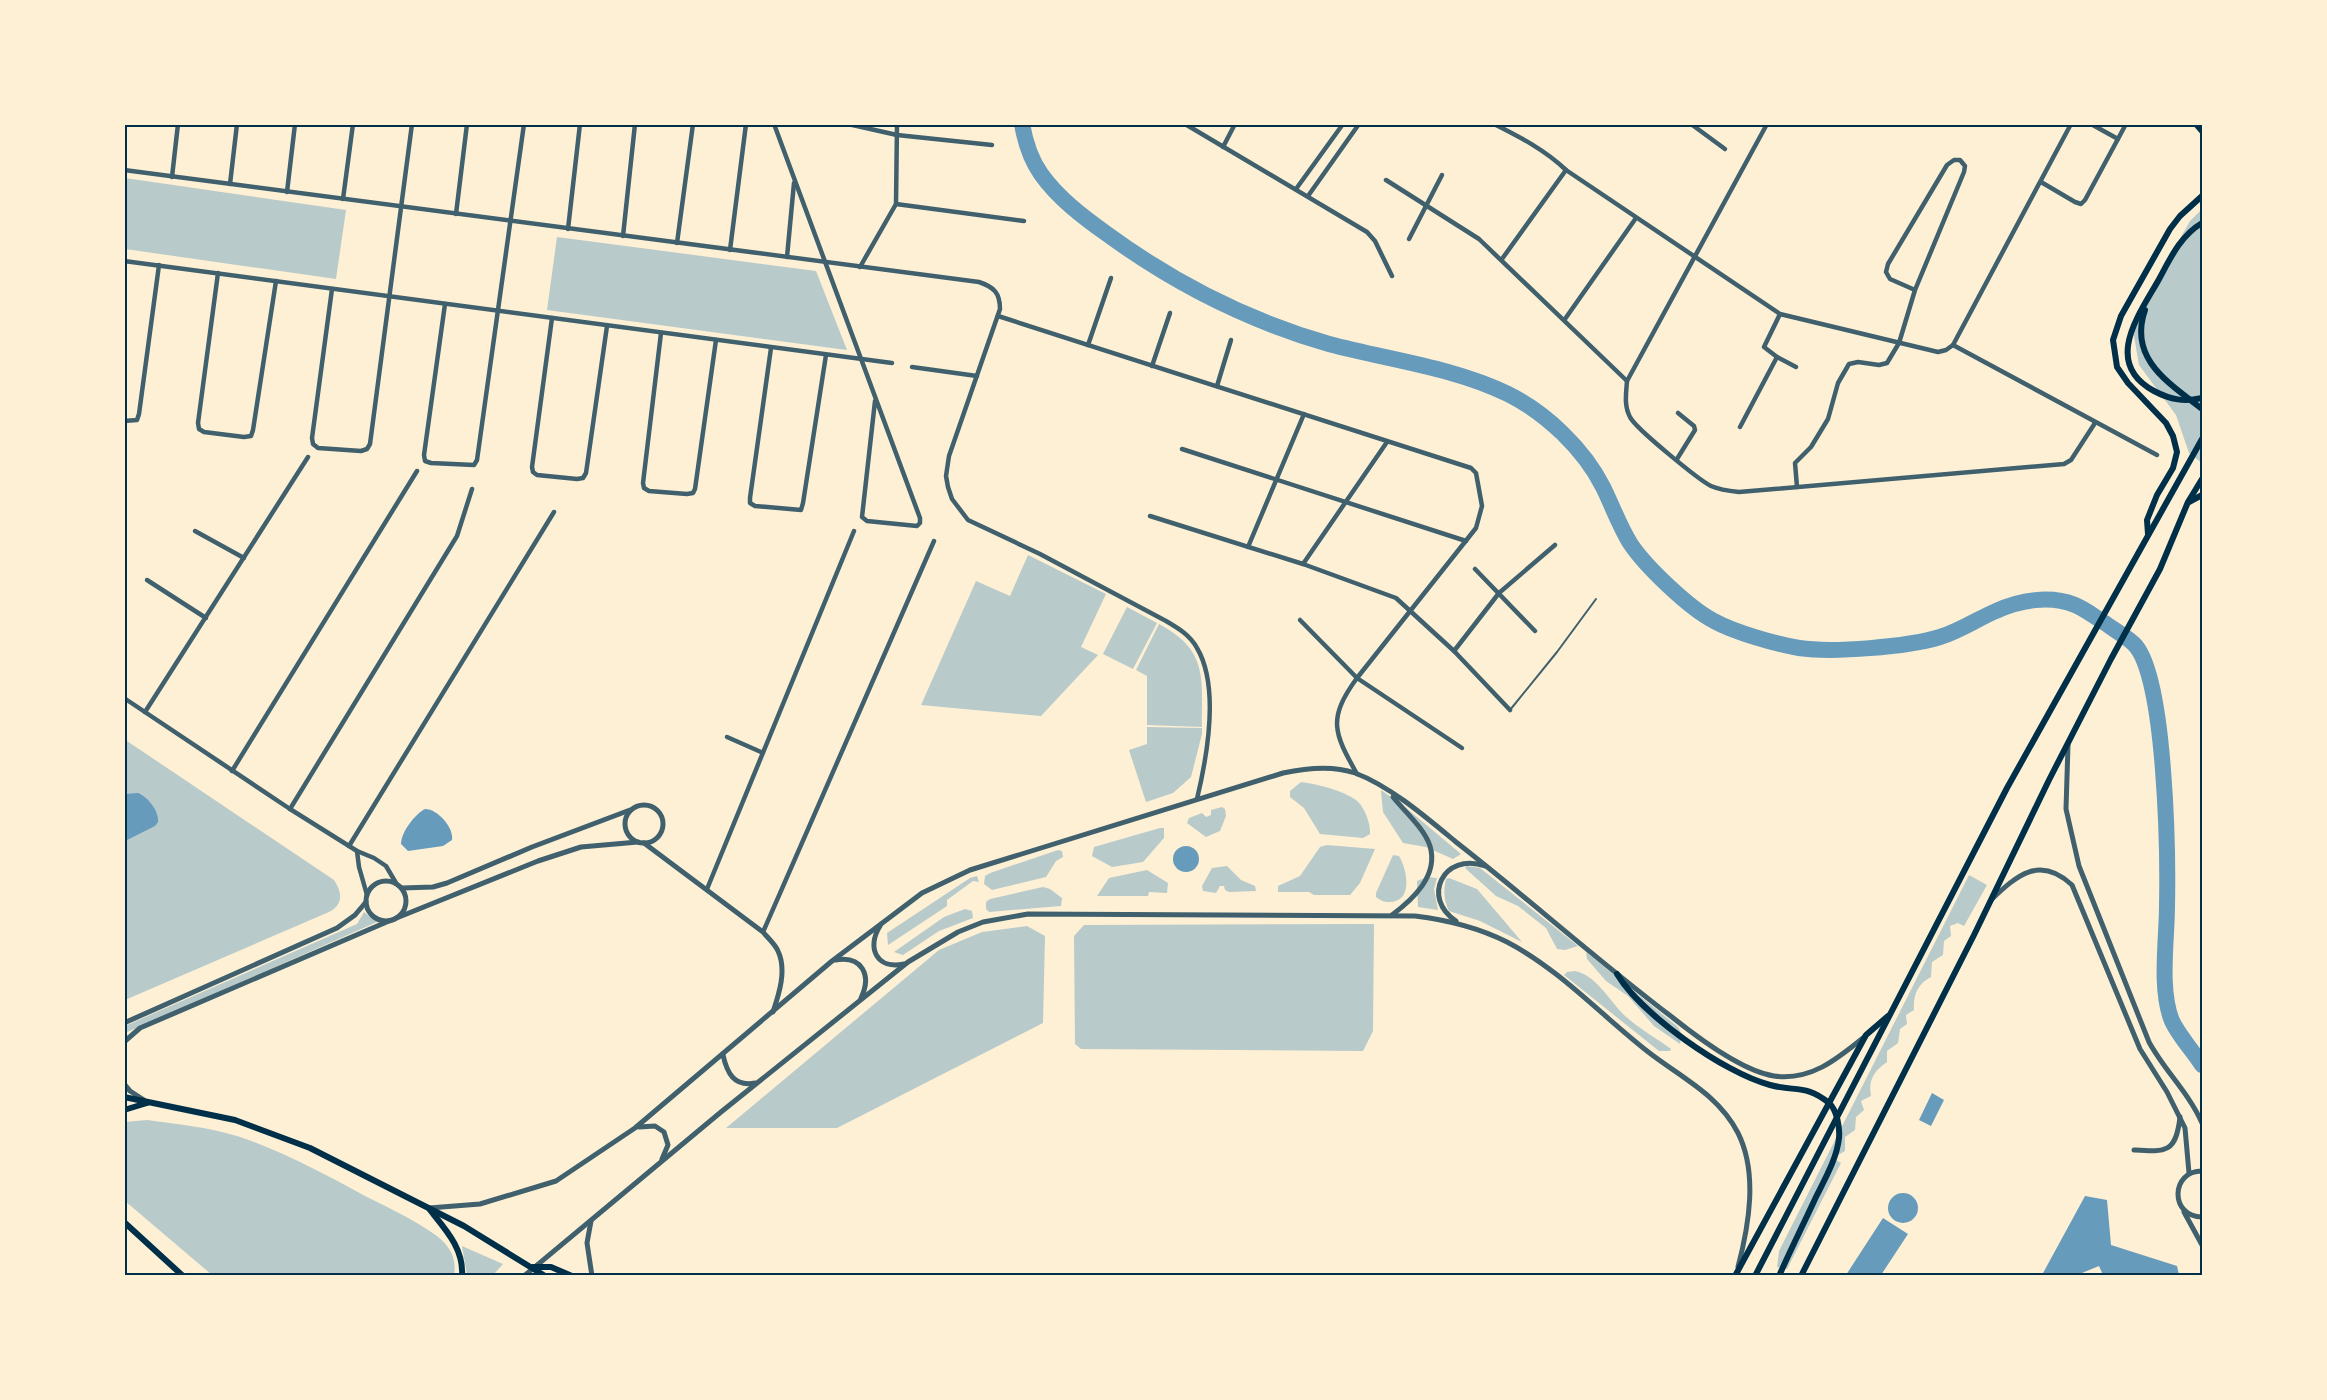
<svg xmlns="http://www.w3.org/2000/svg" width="2327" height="1400" viewBox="0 0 2327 1400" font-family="'Crimson Pro',serif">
<rect width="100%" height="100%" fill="#fdf0d5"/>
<g fill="#b9caca">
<polygon points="125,178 346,210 336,279 125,249"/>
<polygon points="2202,209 2202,463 2189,453 2176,415 2139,365 2132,324 2190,221"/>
<polygon points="557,237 816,271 847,350 547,310"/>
<polygon points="1028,555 1106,594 1081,647 1098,655 1041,716 921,705 976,581 1010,596"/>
<polygon points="1127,607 1157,623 1133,669 1103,654"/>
<path d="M1159,624C1208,650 1202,678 1202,727L1147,725V676L1136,670Z"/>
<polygon points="1147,727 1202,728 1202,734 1191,777 1173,793 1146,802 1129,750 1147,744"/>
<path d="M124,739L334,880C342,892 344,904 329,912L125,1000Z"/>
<path d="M1301,782C1317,784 1342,790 1356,800C1364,806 1371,824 1370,834L1363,838L1320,834L1304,808L1290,797V791Z"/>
<polygon points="1381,790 1405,807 1461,854 1453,859 1426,847 1403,843 1383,812"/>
<polygon points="1222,807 1225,809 1226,816 1220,831 1206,837 1187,823 1189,818 1202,813 1206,817 1211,815 1211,810"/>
<polygon points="1160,828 1164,828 1164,838 1143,862 1112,867 1092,856 1094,847"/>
<polygon points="1327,845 1375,849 1360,883 1350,895 1314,895 1309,892 1278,892 1278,886 1300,876 1320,847"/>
<polygon points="1058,850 1062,851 1063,857 1056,861 1046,877 992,890 984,884 985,876 990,873"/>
<path d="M1393,855L1399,856C1407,869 1414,902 1389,902C1384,902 1381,901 1376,897V893Z"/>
<polygon points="1227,866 1241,880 1255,886 1256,891 1229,892 1225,890 1224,886 1220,886 1216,893 1203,891 1202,886 1212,868"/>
<polygon points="1467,866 1480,868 1578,946 1565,950 1557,949 1546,928 1518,906 1496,896 1465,868"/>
<polygon points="1147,870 1168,883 1167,893 1149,892 1148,896 1097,896 1109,878"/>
<path d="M1969,875L1987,885L1964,926L1958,923L1950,926L1951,936L1944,941L1943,955L1932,962L1931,977C1918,984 1913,994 1914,1010L1906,1015L1907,1024L1900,1029L1898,1043L1887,1051V1062C1874,1071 1868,1080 1871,1096L1861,1101L1864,1110L1856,1117L1855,1130L1845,1137V1151L1833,1158L1841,1163L1787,1269L1777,1267L1779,1251Z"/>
<polygon points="977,876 979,882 973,881 947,900 947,906 888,945 887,933 970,878"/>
<polygon points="1427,877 1437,878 1434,889 1438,910 1418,907 1417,881"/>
<path d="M1449,878L1477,889L1522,942L1480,921L1449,911C1444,900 1443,892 1446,879Z"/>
<polygon points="1043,887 1050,889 1062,898 1061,906 989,912 986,909 986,902 990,899"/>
<polygon points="965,909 972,911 973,918 939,931 903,955 894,952 944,917"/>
<polygon points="364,912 377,922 125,1033 125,1026 357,924"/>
<polygon points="1374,924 1373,1031 1363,1051 1081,1049 1075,1044 1074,936 1084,925"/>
<polygon points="1027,926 1045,936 1043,1023 837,1128 726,1128 939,950 982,932"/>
<polygon points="1586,952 1678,1027 1682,1035 1680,1044 1654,1026 1628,996 1606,981 1587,959"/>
<path d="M1575,971C1596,975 1609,1000 1624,1015C1638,1028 1656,1038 1671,1049L1670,1051H1659L1564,975L1567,972Z"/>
<path d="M147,1120C177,1124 207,1127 237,1136C282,1151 323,1173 365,1196C389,1208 415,1220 437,1236C450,1246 457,1259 454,1275H212L125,1201V1122Z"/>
<polygon points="462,1246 503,1264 493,1275 467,1275"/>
</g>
<g fill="#669bbc">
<path d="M138,793C148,797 159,811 158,822L155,826L125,841V794Z"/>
<path d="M425,809C438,809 454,828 452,840L443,846L408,851L401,844C401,832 415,814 425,809Z"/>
<circle cx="1186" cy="859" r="13"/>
<polygon points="1932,1093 1944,1100 1931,1126 1919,1120"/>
<circle cx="1903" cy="1208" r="15"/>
<polygon points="2085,1196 2107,1200 2111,1245 2177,1266 2179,1275 2103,1275 2099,1266 2077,1275 2042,1275"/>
<polygon points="1883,1218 1908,1234 1881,1275 1846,1275"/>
</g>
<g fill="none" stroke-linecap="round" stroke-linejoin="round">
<path stroke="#669bbc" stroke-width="16" d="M1022,124C1025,141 1031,160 1041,174C1058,198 1083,217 1107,234C1174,283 1249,321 1329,344C1389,360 1452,367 1508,394C1546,413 1584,449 1603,487C1612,505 1619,525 1630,543C1645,566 1689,608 1714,621C1734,632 1775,644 1799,648C1833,653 1907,647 1940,637C1960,631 1977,619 1996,611C2020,600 2050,595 2075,605C2085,609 2095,617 2105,623C2114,630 2126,636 2134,644C2166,675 2168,857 2167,906C2167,939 2159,990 2172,1021C2179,1036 2193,1051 2202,1065"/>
<polyline stroke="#3f606c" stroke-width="2" points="1510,710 1557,652 1596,599"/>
<g stroke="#3f606c" stroke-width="4.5">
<polyline points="774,124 920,518 920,523 917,526 867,521 862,517 875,401"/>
<polyline points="848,124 897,135 992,145"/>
<polyline points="1185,124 1367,232 1375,241 1392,276"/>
<path d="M1494,124C1520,137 1545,150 1566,170L1780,314L1938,352L1946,350L1953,345L2071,124"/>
<polyline points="1691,124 1725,149"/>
<path d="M1767,124L1627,381C1626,394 1624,406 1630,417C1635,428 1699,480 1711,486C1720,490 1729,491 1739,492L2064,464L2071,460L2095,423"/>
<polyline points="2091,124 2118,139"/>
<polyline points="1223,147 1235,124"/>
<path d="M124,170L979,282C994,287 1000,293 1000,309L949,456L946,476L948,487L952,499L968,520L1040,554L1166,621C1178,628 1190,635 1197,648C1220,687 1207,757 1197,799"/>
<polyline points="172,177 178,124"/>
<polyline points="1386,180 1479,239 1627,381"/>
<polyline points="2041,182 2075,202 2081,204 2085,200 2126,124"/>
<polyline points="230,184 237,124"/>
<polyline points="1296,189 1343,124"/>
<polyline points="287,192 295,124"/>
<polyline points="1308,196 1359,124"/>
<polyline points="343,199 353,124"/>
<polyline points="896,204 1024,221"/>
<polyline points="456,214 467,124"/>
<polyline points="568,229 580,124"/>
<polyline points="623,236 635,124"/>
<polyline points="1409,239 1442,175"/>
<polyline points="677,243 693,124"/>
<polyline points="730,250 746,124"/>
<polyline points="787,257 794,183"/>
<polyline points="1502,259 1566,170"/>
<polyline points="124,261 892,363"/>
<polyline points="860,267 896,204 897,124"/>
<polyline points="218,273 198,423 199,429 204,432 244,437 251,436 253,430 276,281"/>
<polyline points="332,289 312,438 313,444 318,448 361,451 367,449 370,444 412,124"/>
<polyline points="445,304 424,455 425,461 431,463 474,465 477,460 524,124"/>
<polyline points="1780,314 1764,347 1777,357 1796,367"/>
<path d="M998,316L1471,468L1476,473L1482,506L1476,528L1357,678C1327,719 1334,733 1357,774"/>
<polyline points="552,318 532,467 533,472 537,475 577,479 583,478 586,473 607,326"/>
<polyline points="1565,319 1636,218"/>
<polyline points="661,333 643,483 644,488 649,491 687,494 693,493 695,489 716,340"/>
<polyline points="1088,345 1111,278"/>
<polyline points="1953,345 2157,455"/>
<polyline points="771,348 750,498 750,503 755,506 801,510 803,503 826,355"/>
<polyline points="1152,366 1170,313"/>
<polyline points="912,367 977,376"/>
<polyline points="1217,386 1231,340"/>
<polyline points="124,421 137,420 139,414 159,265"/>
<polyline points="1740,427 1777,357"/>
<polyline points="1182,449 1466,541"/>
<polyline points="1677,459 1695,430 1694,426 1678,413"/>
<polyline points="1797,487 1795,463 1811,447 1828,419 1838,383 1849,364 1858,362 1879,365 1887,363 1899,343 1915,290 1964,172 1965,166 1960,160 1954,160 1947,165 1888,264 1886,272 1890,279 1915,290"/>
<polyline points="1150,516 1303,564 1396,598 1454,651 1510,710"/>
<polyline points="195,531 244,558"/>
<polyline points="1248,547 1304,414"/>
<polyline points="1303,564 1387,442"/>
<polyline points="1475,569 1535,631"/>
<polyline points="147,580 206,618"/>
<polyline points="1300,620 1357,678 1462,748"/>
<polyline points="1454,651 1499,593 1555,545"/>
<polyline points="124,698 290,809 357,851 374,858 386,866 396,883"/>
<polyline points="145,712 308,457"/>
<polyline points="727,737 761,752"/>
<polyline points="232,771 417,471"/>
<polyline points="290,809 457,536 472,489"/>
<polyline points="349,846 554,512"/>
<polyline points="357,851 359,867 367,895"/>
<polyline points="707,889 854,531"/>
<polyline points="763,932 934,541"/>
</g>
<g stroke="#3f606c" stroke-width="5">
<path d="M2068,745L2066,809L2079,866L2149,1042C2164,1070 2189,1093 2202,1123"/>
<circle cx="644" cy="824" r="19"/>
<path d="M644,843L763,932C768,938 775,944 778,951C787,970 779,994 773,1012"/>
<circle cx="386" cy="901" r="20"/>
<polyline points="402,888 433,887 447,883 532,847 630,810"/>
<path d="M1991,900C2017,875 2040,855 2072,885L2140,1049L2167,1092L2185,1128L2189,1173"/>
<path d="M1392,915C1412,900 1439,876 1430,846C1424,828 1405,812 1393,797"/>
<polyline points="399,917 538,861 581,847 638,842"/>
<path d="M1456,921C1421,898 1443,852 1485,866"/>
<path d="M880,926C866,948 877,970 904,964"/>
<path d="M835,960C862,955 872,975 861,998"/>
<polyline points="124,1023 337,928 355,915 366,902"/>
<polyline points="124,1042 140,1028 389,921"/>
<path d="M723,1055C727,1073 734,1087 755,1083"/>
<polyline points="124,1084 130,1091 144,1100"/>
<polyline points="639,1127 655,1126 664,1132 668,1145 662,1159"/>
<path d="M2134,1150C2166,1152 2176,1153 2180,1117"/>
<path d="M2202,1171C2170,1171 2170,1217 2202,1217"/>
<path d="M429,1208L480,1204L556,1181L635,1128L832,961L922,893L970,870L1283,773C1306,768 1332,765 1355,773C1390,786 1427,818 1456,842C1529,899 1598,961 1672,1017C1697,1037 1742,1071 1774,1076C1810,1081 1836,1060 1863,1038"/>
<polyline points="2184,1212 2202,1245"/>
<polyline points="591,1221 587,1243 592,1276"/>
<path d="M524,1276L721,1112L908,962L958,932L983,922L1028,914L1415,916C1448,920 1477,927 1507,942C1559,969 1601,1015 1647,1051C1680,1077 1718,1094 1738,1133C1758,1173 1749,1225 1738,1267"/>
</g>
<g stroke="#003049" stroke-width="6">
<polyline points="2196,124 2202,131"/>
<path d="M2202,223C2180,236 2170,259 2158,281C2138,316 2103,363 2154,391C2171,400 2184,402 2202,398"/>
<path d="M2145,310C2128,359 2169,383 2202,409"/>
<polyline points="2189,502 2202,495"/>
<polyline points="2148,534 2147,520 2157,495 2173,468 2177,452 2173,436 2166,423 2128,383 2117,367 2113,340 2121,316 2170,229 2180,216 2202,196"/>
<path d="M1617,974C1641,1014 1724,1073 1770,1085C1795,1092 1806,1084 1829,1103C1837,1110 1840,1128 1839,1138C1837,1158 1825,1179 1816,1197C1804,1223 1791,1249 1779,1276"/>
<polyline points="124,1097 235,1120 310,1148 464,1226 545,1276"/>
<polyline points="124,1110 147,1103"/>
<path d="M430,1210C446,1230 464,1249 462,1276"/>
<polyline points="124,1222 183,1276"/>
<polyline points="533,1267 551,1267 572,1276"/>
<polyline points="1735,1276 1866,1035 1888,1016"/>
<polyline points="1755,1276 2007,788 2202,439"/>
<polyline points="1801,1276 1974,935 2049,780 2111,659 2160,569 2188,502 2202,479"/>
</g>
</g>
<rect width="2327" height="1400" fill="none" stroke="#fdf0d5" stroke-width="252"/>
<rect x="126" y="126" width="2075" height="1148" fill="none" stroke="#003049" stroke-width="2"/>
</svg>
